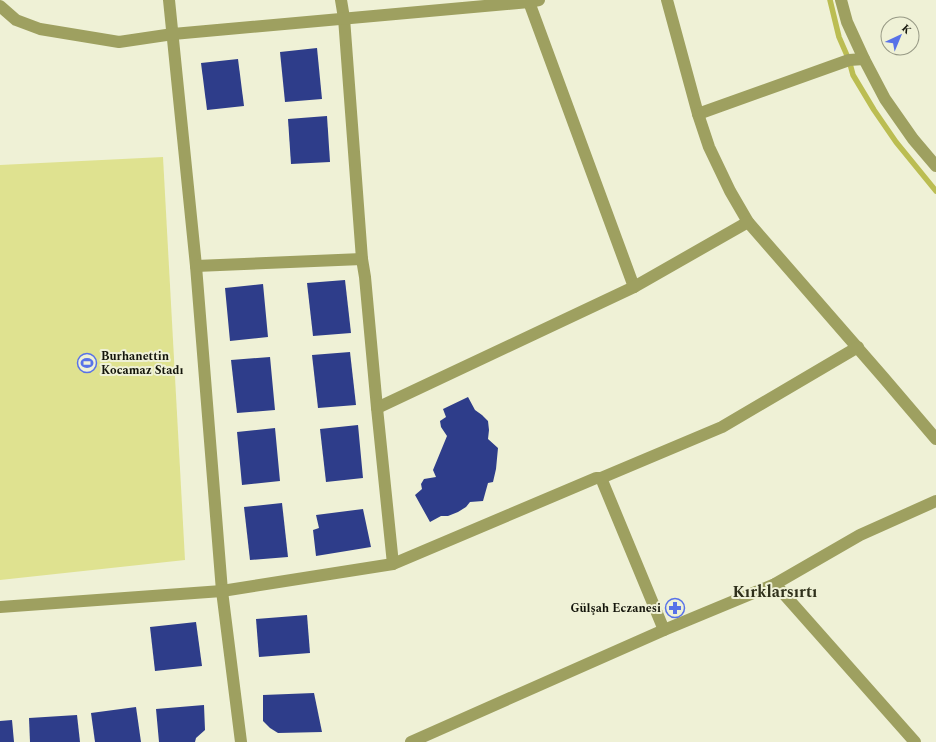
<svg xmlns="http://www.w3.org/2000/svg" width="936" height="742" viewBox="0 0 936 742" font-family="Spectral,serif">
<rect width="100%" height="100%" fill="#eff1d6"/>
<polygon fill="#dfe290" points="163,157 185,560 0,580 0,165"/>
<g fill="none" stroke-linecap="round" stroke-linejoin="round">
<polyline stroke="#bbbd52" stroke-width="5.5" points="830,0 839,37 849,60 853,75 874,110 896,142 936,191"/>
</g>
<g fill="#2e3d8a">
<polygon points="317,48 322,99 285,102 280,52"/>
<polygon points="238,59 244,106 207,110 201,63"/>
<polygon points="327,116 330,162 291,164 288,119"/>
<polygon points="345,280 351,333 313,336 307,283"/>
<polygon points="263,284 268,337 230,341 225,288"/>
<polygon points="350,352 356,405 318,408 312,355"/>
<polygon points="270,357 275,410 237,413 231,360"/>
<polygon points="468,397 475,410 482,415 488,421 489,430 488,439 498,448 496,469 493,482 488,483 483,501 470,502 466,507 458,512 448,516 441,516 430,522 415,495 422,489 421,484 424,479 436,477 433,470 447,436 441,427 440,421 446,417 443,409"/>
<polygon points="358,425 363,478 326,482 320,429"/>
<polygon points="275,428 280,481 242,485 237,432"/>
<polygon points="282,503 288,557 250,560 244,507"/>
<polygon points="363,509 371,547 316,556 313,530 319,528 316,515"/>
<polygon points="307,615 310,653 259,657 256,619"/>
<polygon points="196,622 202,666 155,671 150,627"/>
<polygon points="314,693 322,732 278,733 270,728 263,721 263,695"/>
<polygon points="204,705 205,730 196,738 195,742 159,742 156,709"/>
<polygon points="136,707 141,742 95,742 91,713"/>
<polygon points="77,715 80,742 30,742 29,718"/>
<polygon points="12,720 14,742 0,742 0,721"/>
</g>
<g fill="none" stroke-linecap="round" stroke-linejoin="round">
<g stroke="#9ea060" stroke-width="12">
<polyline points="169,0 196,266 222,591 241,742"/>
<polyline points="341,0 344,18 362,259 365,277 377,408 393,564"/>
<polyline points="667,0 698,114 709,147 730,191 748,222 883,377 936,439"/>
<polyline points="841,0 847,22 864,59 885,99 913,139 936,166"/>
<polyline points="529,2 634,287"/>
<polyline points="0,6 16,20 40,29 119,42 173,34 529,2 539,0"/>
<polyline points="698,114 849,60 864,59"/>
<polyline points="196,266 362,259"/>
<polyline points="377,408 634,287 748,222"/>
<polyline points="601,478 664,630"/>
<polyline points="775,584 915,742"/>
<polyline points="0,607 222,591 393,564 596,478 601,478 722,427 858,347"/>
<polyline points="411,742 664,630 775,584 860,535 936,501"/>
</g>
</g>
<defs>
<symbol id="stadium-ring" viewBox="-11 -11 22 22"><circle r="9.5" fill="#eff1d6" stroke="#5872e8" stroke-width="1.5"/><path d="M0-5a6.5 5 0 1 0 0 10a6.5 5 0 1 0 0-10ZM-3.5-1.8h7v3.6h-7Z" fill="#5872e8"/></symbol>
<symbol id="pharmacy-ring" viewBox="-11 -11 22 22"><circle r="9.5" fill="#eff1d6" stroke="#5872e8" stroke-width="1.5"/><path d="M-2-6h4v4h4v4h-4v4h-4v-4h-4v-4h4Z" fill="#5872e8"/></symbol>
</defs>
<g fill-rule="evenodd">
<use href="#stadium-ring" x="76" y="352" width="22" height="22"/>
<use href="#pharmacy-ring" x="664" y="597" width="22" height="22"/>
</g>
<g text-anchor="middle" stroke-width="4" stroke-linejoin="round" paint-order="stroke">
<g font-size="12" font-weight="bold" fill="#14150b" stroke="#eff1d6" text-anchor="start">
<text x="101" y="360">Burhanettin<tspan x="101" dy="14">Kocamaz Stadı</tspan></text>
<text x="661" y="612" text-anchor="end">Gülşah Eczanesi</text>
</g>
<g font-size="16" font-weight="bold" fill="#2f301b" stroke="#eff1d6">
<text x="775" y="597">Kırklarsırtı</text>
</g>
</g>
<g transform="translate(900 36) rotate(44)"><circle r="19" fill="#eff1d6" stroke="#979985"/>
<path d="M0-3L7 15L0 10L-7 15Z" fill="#5872e8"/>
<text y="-6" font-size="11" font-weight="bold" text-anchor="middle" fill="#14150b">K</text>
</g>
</svg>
